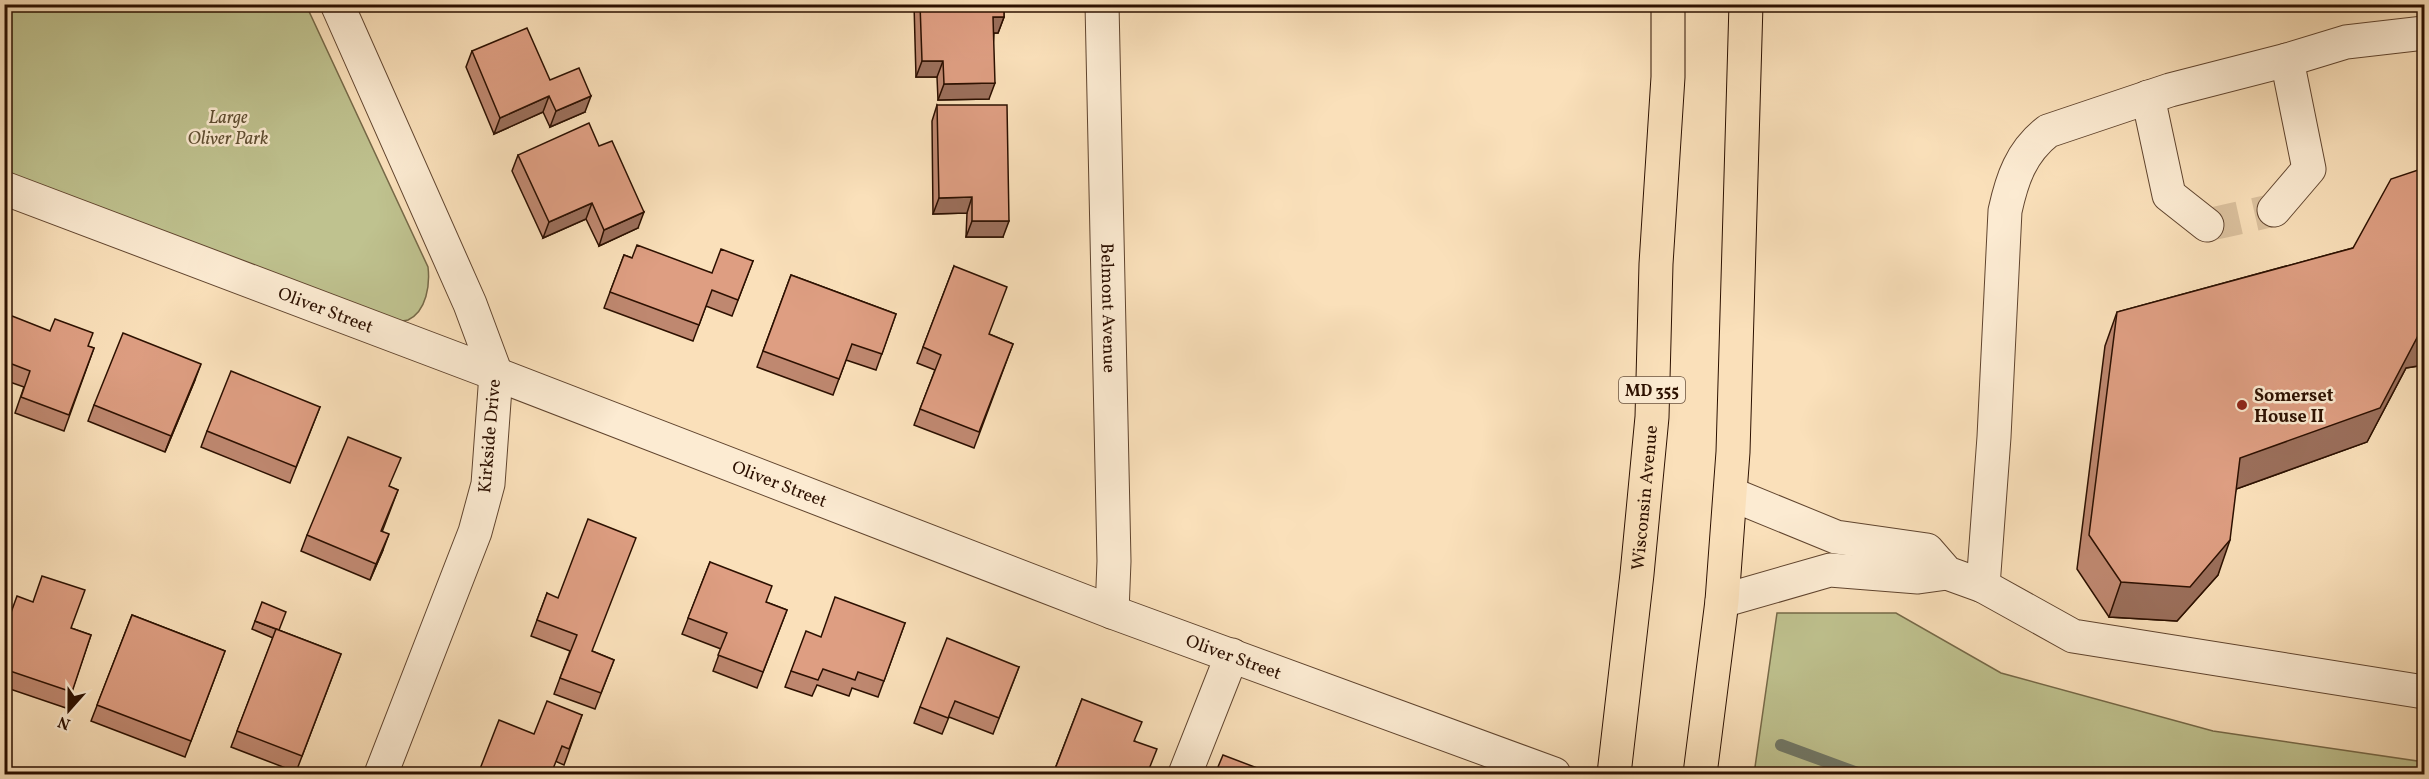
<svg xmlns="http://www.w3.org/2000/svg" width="2429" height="779" viewBox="0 0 2429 779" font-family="Vollkorn,serif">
<rect width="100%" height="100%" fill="#fae0ba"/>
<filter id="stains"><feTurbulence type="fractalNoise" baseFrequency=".00333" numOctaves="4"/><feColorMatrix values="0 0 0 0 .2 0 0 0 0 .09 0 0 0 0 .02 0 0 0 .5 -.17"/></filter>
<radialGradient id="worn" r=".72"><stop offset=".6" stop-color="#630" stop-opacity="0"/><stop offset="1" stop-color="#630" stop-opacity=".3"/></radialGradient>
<g fill="#bfc28f" stroke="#766948" stroke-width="1.5">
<path d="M4,5H306L428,267C430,284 427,311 408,320C405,321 398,321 394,322L5,174Z"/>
<polygon points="1777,613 1896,613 2001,673 2213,731 2424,762 2424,774 1754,774"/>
</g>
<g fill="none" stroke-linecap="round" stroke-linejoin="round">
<polyline stroke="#717867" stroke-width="12" points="1781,745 1860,774"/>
<polyline stroke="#dbc19e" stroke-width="33" stroke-dasharray="33 16" stroke-linecap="butt" points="2207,225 2274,210"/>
<defs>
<g id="minor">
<polyline points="337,4 470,304 496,374 488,484 475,532 381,774"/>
<path id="s1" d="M1102,4L1114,561L1112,612"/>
<polyline points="2148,97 2169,195 2207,225"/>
<path id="s2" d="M4,188L496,374L1112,612L1554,774"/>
<polyline points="2274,210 2309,169 2287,60"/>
<polyline points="1731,494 1836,537 1927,550 1947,573 1983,586 2073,636 2424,692"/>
<path d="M1983,586L1994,437L2005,211C2012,179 2021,152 2048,131L2170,90L2287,60L2346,42L2424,33"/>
<polyline points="1722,601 1830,570 1918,577 1947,573"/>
<polyline points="1185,774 1232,655"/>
</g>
<g id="major">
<path id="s3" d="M1614,774L1637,574L1652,417L1656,264L1668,77V4"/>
<polyline points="1700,774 1722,601 1733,452 1746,4"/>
</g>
</defs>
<use href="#minor" stroke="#60442e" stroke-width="35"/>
<use href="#major" stroke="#2c1000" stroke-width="35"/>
<use href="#minor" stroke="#fcebd2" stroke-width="33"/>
<use href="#major" stroke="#fae0ba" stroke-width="33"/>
</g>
<g fill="#bf8870" stroke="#2c1000" stroke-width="1.5">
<polygon points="914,4 1004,4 1004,17 998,33 994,33 989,99 938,100 937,77 916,77"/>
<polygon points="472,51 550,80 585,112 550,127 543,112 494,134 466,67"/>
<polygon points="937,105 1003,237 966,237 967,213 933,214 932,121"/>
<polygon points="518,155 638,228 599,246 586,219 543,238 512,171"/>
<polygon points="2424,168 2424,365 2406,368 2367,442 2236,489 2218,575 2177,621 2109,617 2077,569 2105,346 2117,312 2353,248"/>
<polygon points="624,255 632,258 712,273 753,261 732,316 706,306 693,341 604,308"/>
<polygon points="954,266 989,334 1013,344 974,448 914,425 935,370 917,363"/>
<polygon points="791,275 896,314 876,370 846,360 833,395 757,367"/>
<polygon points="4,322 94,348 64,431 15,413 24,387 4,380"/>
<polygon points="195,380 165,452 88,421 94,405"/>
<polygon points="320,407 290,483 201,447 207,431"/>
<polygon points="390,487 398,490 382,532 383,550 370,580 301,551 307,535"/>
<polygon points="710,562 766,602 787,610 757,688 713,671 721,649 682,634"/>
<polygon points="547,593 592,651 614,660 595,709 554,694 570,651 531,636"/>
<polygon points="132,615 225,651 185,757 91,721"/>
<polygon points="255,621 341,654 296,772 231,747 273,638 252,629"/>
<polygon points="905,623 878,697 852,688 849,696 817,685 812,696 785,687 791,671"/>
<polygon points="71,628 91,635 66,708 4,687 4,631"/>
<polygon points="1019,667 993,734 949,717 942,734 914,723 920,707"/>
<polygon points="1082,699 1135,741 1148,774 1053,774"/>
<polygon points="582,715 564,765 557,762 534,734"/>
</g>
<g fill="#9b6f5b" stroke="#2c1000" stroke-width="1.5">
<polygon points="993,17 1004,17 998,33 988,33"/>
<polygon points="922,61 943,61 937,77 916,77"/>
<polygon points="995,83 989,99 938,100 944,84"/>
<polygon points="549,96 543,112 494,134 500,118"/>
<polygon points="591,96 585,112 550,127 556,111"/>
<polygon points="972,197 967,213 933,214 939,198"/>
<polygon points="592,203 586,219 543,238 549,222"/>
<polygon points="644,212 638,228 599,246 604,230"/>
<polygon points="972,221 1009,221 1003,237 966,237"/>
<polygon points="2424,333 2424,365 2406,368 2367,442 2228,492 2240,458 2419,334"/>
<polygon points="201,364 195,380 165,452 171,436"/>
<polygon points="389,534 383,550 370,580 376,564"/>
<polygon points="2230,540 2218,575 2177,621 2109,617 2121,582"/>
</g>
<g fill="#de9e82" stroke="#2c1000" stroke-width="1.5">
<polygon points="920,4 1004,4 1004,17 993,17 995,83 944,84 943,61 922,61"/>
<polygon points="527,28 550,80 579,68 591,96 556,111 549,96 500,118 472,51"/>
<polygon points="937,105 1007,105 1009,221 972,221 972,197 939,198"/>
<polygon points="589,123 599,146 612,141 644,212 604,230 592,203 549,222 518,155"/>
<polygon points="2424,168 2424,333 2419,334 2380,408 2240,458 2230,540 2190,587 2121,582 2089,535 2117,312 2353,248 2391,179"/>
<polygon points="637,245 712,273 721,249 753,261 738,300 712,290 699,325 610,292 624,255 632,258"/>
<polygon points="954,266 1007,287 989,334 1013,344 979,432 920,409 941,355 923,347"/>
<polygon points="791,275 896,314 882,354 852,344 839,379 763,351"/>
<polygon points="7,314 50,331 55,319 93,333 88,346 94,348 69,415 21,397 30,371 4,361 4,322"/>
<polygon points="123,333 201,364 171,436 94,405"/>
<polygon points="231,371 320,407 296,467 207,431"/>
<polygon points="348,437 401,458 389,486 398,490 381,531 389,534 376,564 307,535"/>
<polygon points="588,519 636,538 592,651 614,660 601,693 560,678 577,635 537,620 547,593 558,598"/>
<polygon points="710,562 772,586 766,602 787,610 763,672 718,655 727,633 688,618"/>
<polygon points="42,576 85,590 71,628 91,635 72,692 4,669 4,632 17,596 33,602"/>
<polygon points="835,597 905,623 884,681 858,672 855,680 823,669 818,680 791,671 806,631 821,637"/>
<polygon points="262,602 286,612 279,630 255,621"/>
<polygon points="132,615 225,651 191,741 97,705"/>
<polygon points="276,629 341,654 302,756 237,731"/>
<polygon points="947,638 1019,667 999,718 955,701 948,718 920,707"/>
<polygon points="1082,699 1142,722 1134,741 1157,749 1147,774 1070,774 1055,769"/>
<polygon points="547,701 582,715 569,749 562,746 551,774 478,774 499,720 534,734"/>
<polygon points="1223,755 1273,774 1215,774"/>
</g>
<circle fill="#8f2418" stroke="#fcebd2" stroke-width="2" cx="2242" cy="405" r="6"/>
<g text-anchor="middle" stroke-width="5" stroke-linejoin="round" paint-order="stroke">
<rect fill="#fcebd2" stroke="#6a523f" stroke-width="1.5" x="1619" y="377" width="66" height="26" rx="4.5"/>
<g font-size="16" font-weight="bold" fill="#2c1000">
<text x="1652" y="396">MD 355</text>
</g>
<g font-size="18" font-style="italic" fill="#5f4e32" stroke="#fcebd2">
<text x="228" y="123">Large<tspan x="228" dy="21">Oliver Park</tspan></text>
</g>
<g font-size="18" fill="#2c1000" stroke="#fcebd2">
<text dy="6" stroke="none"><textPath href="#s1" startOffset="304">Belmont Avenue</textPath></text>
<text dy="6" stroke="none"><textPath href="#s2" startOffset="344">Oliver Street</textPath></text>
<text transform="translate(489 436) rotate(-85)" y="6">Kirkside Drive</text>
<text dy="6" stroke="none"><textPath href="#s2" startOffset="830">Oliver Street</textPath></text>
<text dy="6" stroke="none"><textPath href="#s3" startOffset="278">Wisconsin Avenue</textPath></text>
<text dy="6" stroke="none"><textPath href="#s2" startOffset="1316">Oliver Street</textPath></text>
</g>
<g font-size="18" font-weight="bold" fill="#2c1000" stroke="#fcebd2" text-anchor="start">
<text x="2254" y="401">Somerset<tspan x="2254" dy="21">House II</tspan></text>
</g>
</g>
<rect width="2429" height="779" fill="none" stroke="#fae0ba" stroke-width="24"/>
<rect x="6" y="6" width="2417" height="767" fill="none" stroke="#2c1000" stroke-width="3"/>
<rect x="12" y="12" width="2405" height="755" fill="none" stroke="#2c1000" stroke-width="1.5"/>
<g transform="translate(69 710) rotate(201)" stroke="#fcebd2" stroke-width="4.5" paint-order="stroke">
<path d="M0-4.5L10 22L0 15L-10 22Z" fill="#2c1000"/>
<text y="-9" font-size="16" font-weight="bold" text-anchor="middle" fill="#2c1000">N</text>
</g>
<rect width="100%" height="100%" filter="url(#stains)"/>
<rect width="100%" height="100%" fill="url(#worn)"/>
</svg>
